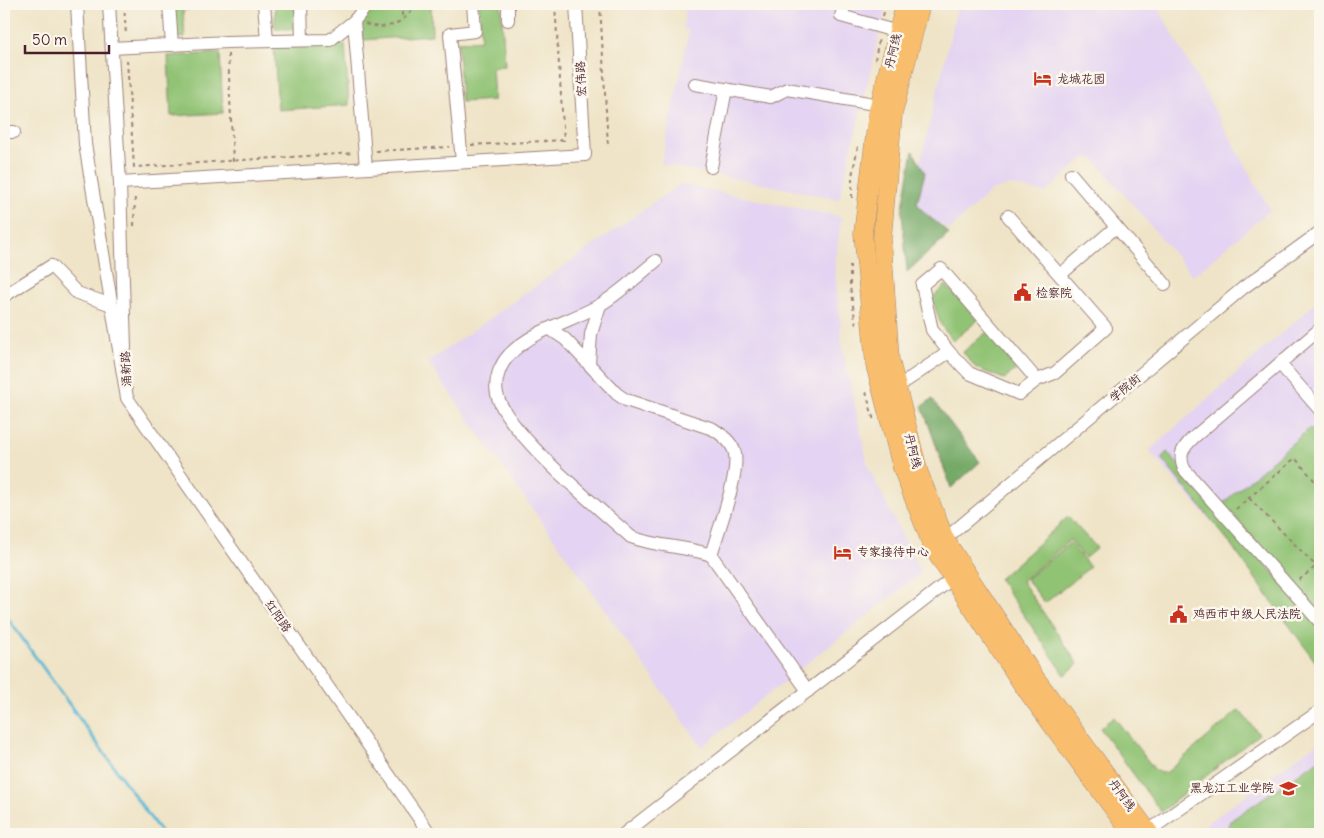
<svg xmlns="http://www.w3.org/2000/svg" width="1324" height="838" viewBox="0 0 1324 838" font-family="Delius,'LXGW WenKai TC',sans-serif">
<rect width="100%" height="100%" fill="#fbf7ec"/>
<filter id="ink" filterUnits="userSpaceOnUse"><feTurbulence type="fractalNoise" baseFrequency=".02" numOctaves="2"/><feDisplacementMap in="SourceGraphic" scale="10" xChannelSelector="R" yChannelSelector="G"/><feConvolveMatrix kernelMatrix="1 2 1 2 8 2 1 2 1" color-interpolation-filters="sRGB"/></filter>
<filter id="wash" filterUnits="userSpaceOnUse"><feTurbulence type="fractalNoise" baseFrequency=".0096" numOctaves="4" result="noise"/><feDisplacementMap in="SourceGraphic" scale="20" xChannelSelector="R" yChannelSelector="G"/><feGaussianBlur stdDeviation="1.12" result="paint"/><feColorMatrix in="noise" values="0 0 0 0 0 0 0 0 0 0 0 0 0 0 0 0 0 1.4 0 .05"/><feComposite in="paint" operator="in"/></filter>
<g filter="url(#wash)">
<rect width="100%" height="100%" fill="#efe4c7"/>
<g fill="#e4d3f2">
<polygon points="686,4 887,4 839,199 661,164 689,31 683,29"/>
<polygon points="958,4 1162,4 1160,11 1270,210 1193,276 1094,159 1085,157 1045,193 1011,185 991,191 949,230 924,214 917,202 925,173 920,164"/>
<polygon points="680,184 841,217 835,269 843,352 869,469 921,573 702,747 428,362"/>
<polygon points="1320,299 1320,668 1226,538 1149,451"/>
<polygon points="1320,741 1320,834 1192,834"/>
</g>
<g fill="#91c374" stroke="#6e7150">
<polygon points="174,4 197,4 197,9 183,10 185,37 177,38"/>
<polygon points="275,4 295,4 296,29 275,29"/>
<polygon points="375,4 431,4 432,35 363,40 361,21"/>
<polygon points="479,4 501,4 505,66 492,67 494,100 461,102 458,42 481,40"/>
<polygon points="345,44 349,105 278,110 274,48"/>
<polygon points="220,53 223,113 171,116 168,56"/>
<polygon points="946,285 978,320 953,341 941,325 932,298"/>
<polygon points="987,332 1018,368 1004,379 976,368 963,352"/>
<polygon points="1310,428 1320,440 1320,618 1223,503"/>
<polygon points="1167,452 1320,626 1320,668 1226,538 1161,458"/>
<polygon points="1068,517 1097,548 1085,558 1070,540 1022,581 1078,664 1065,675 999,579"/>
<polygon points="1070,543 1090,567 1045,603 1026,579"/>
<polygon points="1239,710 1259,734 1161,812 1100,728 1114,717 1155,770 1160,773 1167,772"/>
<polygon points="1320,759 1320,834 1225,834 1230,821"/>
</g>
<g fill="#74a966" stroke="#5f6448">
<path d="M913,151L925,173L917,203C925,217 939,222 949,234L907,272L902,212Z"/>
<polygon points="932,399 980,462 951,488 922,406"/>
</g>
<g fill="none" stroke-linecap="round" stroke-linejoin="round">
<polyline stroke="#56b7d4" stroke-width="3" points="4,613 162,834"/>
</g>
</g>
<g filter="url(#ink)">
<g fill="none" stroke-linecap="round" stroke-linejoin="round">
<defs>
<g id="minor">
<polyline points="77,4 85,144 127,398 430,834"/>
<polyline points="109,4 120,183 125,348"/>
<polyline points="169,4 172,45"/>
<polyline points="264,4 267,40"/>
<polyline points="301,4 302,40"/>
<polyline points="508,4 508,20"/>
<polyline points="845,4 841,16 898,32"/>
<polyline points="354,21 366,168"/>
<polyline points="112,48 227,42 330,40 354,21 368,4"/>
<polyline points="695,84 771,97 787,89 880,105"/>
<polyline points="4,132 14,132"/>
<polyline points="462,162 450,34 475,31 473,4"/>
<polyline points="711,167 726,89"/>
<polyline points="1071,174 1165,284"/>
<polyline points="120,183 585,155 576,4"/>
<polyline points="1008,216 1106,328 1055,373 1037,380"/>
<path d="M656,261C637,276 619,294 598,306C569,322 533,330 509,355C500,365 494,380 497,394C505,432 600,509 631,537C657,547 685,546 711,555L808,691"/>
<polygon points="941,269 1037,380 1019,394 969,373 949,352 932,330 922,285"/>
<polyline points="1060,275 1116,227"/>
<polyline points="4,296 51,266 77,293 112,305"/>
<path d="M550,329L565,339L617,394L626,400L713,429C721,434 733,443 735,454C739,476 718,531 711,555"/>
<path d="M1320,329L1193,438C1183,448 1178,454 1184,469L1320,622"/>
<polyline points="589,364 591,334 600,305"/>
<polyline points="1280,364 1320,410"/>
<polyline points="897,387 949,352"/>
<polyline points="939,544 1243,288 1320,232"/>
<polyline points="624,834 958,574"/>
<polyline points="1144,834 1320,711"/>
</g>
<g id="highway">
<polyline points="905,4 878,110 863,233 875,365 902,468 933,548 1022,684 1132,834"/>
<polyline points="921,4 893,114 882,239 890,360 919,473 945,539 964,569 1034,676 1150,834"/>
</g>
</defs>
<use href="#minor" stroke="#9c8279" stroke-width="14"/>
<use href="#highway" stroke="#9c8279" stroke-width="19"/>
<g stroke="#9c8279" stroke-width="2" stroke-dasharray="4 4" stroke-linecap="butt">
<polyline points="124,4 126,35"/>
<polyline points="402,4 402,20"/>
<polyline points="555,4 564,141"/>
<polyline points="600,4 608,146"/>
<polyline points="883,16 886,4"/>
<path d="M365,24C387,31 405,24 415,4"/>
<polyline points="228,54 233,162"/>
<polyline points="127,60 134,167 354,153"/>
<polyline points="875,60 879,38"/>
<polyline points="471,145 564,140"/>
<polyline points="376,151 449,147"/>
<polyline points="852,198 852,176 858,146"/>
<polyline points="134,226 135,194"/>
<polyline points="850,265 850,287 856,325"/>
<polyline points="866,392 874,421"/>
<polyline points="1249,498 1316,566"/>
<polyline points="1236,509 1295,458 1320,487"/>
<polyline points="1299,580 1320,563"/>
</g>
<use href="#minor" stroke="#fff" stroke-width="12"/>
<use href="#highway" stroke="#f9be6d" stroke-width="18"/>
</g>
</g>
<defs>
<symbol id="hotel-bare" viewBox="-9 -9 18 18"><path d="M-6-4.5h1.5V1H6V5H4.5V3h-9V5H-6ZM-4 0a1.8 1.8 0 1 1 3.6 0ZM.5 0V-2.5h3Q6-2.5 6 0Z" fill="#c8321e" stroke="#fbf7ec" stroke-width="2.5" paint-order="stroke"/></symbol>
<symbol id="civic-bare" viewBox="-9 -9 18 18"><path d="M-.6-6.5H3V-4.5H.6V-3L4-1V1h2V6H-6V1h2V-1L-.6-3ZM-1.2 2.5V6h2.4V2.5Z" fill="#c8321e" stroke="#fbf7ec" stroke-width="2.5" paint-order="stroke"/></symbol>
<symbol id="university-bare" viewBox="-9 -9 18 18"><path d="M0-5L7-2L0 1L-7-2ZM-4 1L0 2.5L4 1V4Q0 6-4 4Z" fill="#c8321e" stroke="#fbf7ec" stroke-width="2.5" paint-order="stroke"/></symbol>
</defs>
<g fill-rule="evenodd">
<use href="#hotel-bare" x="1030" y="66" width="25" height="25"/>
<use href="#civic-bare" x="1010" y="280" width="25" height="25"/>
<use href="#hotel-bare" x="830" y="540" width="25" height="25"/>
<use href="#civic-bare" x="1166" y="602" width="25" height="25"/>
<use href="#university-bare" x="1276" y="776" width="25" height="25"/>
</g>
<g text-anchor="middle" stroke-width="5" stroke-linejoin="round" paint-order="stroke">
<g font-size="12" fill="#4a1f2b" stroke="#fbf7ec">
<text transform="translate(893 51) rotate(-76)" y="4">丹阿线</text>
<text transform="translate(581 79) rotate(-93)" y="4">宏伟路</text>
<text transform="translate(126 369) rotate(-92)" y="4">涌新路</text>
<text transform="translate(1125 388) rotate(-40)" y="4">学院街</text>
<text transform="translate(913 451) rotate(76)" y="4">丹阿线</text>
<text transform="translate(278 616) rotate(55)" y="4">红阳路</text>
<text transform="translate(1122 795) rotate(54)" y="4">丹阿线</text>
</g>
<g font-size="12" fill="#4a1f2b" stroke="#fbf7ec" text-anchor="start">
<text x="1057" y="83">龙城花园</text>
<text x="1036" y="297">检察院</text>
<text x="857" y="556">专家接待中心</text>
<text x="1193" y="618">鸡西市中级人民法院</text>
<text x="1274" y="792" text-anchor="end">黑龙江工业学院</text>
</g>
</g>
<rect width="1324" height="838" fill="none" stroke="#fbf7ec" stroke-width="20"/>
<path d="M25 45v8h84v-8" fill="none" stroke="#4a1f2b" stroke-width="2.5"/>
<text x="32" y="45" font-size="15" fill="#4a1f2b" stroke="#fbf7ec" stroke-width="4" paint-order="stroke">50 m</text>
</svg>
